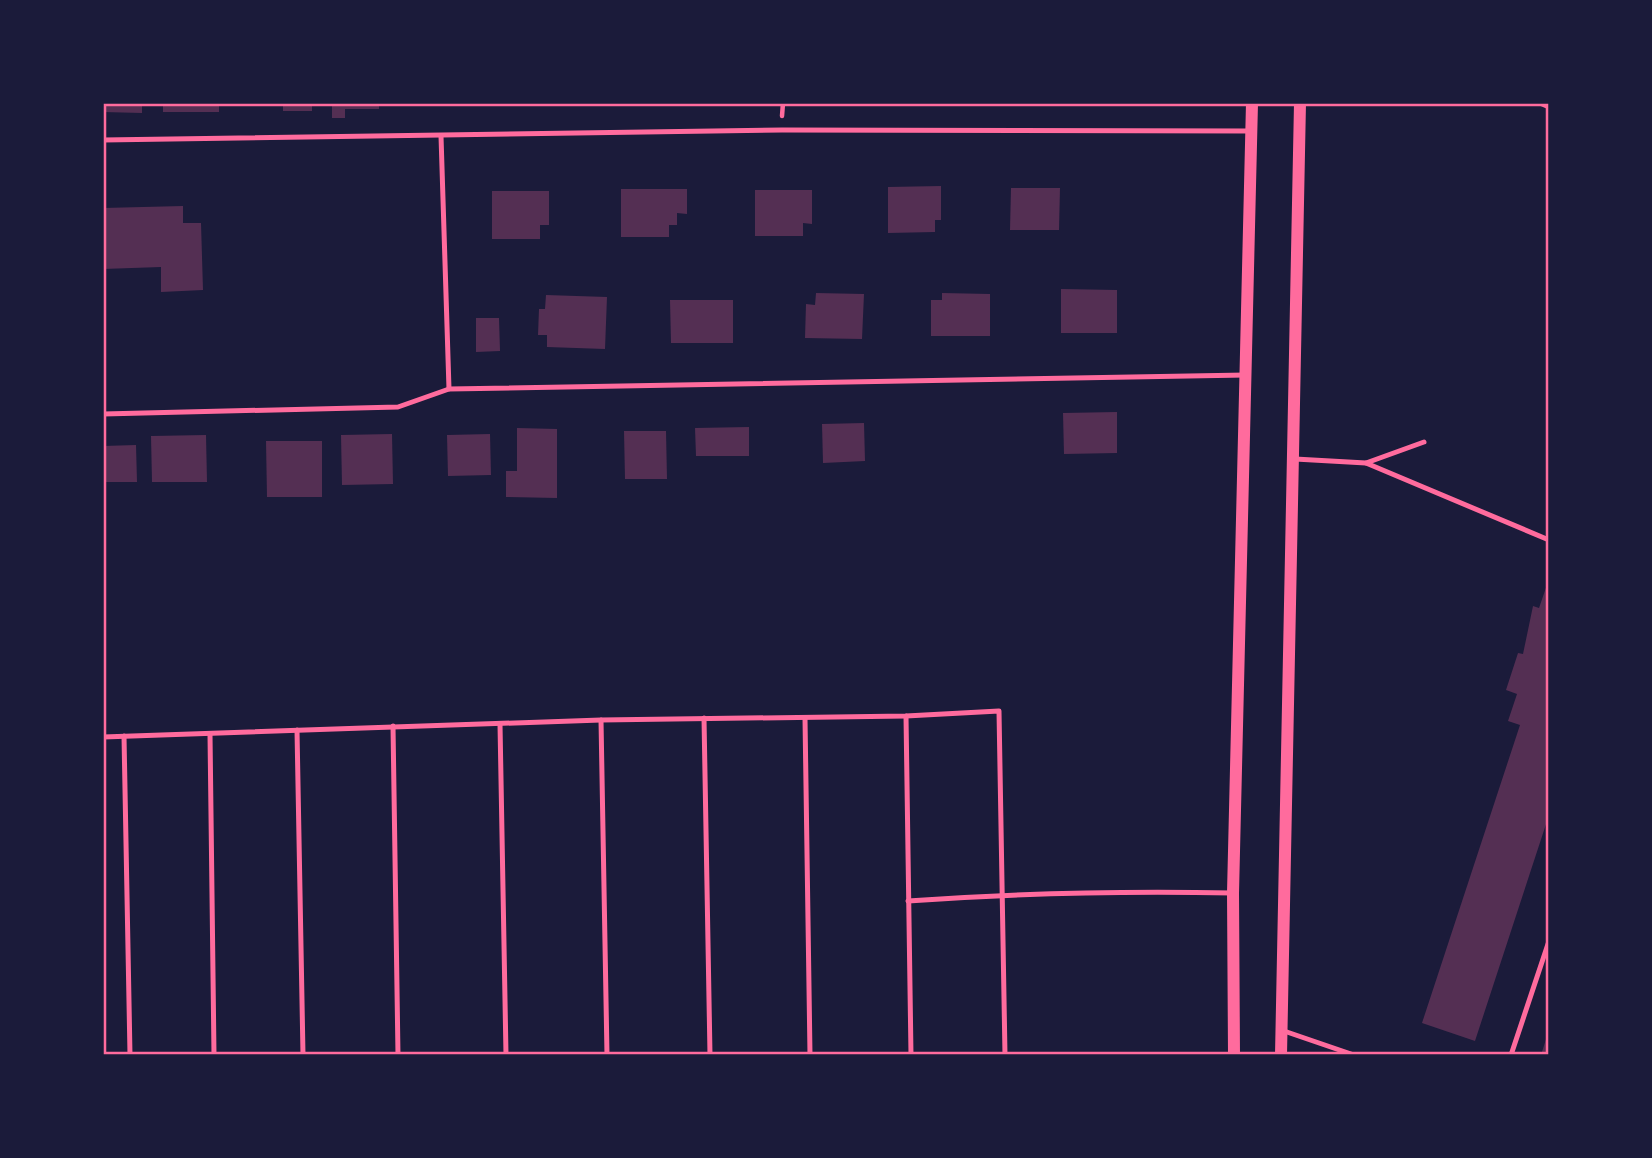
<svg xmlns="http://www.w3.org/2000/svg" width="1652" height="1158" viewBox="0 0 1652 1158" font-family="Mulish,sans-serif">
<rect width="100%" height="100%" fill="#1b1b3a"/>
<g fill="#542f53">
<polygon points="103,103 142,103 142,113 103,112"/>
<rect x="163" y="103" width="56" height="9"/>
<rect x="283" y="103" width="29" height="8"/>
<polygon points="332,103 379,103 379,109 345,109 345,118 332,118"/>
<rect x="433" y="103" width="53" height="3"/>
<polygon points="941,186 941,220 935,220 935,232 888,233 888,187"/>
<polygon points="1011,188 1060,188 1059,230 1010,230"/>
<polygon points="621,189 687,189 687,214 677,213 677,225 669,225 669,237 621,237"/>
<polygon points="755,190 812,190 812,224 803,223 803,236 755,236"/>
<polygon points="492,191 549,191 549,225 540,225 540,239 492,239"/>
<polygon points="183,206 183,223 201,223 203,290 161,292 161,267 103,269 103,208"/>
<polygon points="1061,289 1117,290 1117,333 1061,333"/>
<polygon points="816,293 864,294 862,339 805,338 806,304 815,305"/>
<polygon points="942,293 990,294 990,336 931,336 931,300 942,300"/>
<polygon points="546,295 607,297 605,349 547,347 547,335 538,335 539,309 545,309"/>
<polygon points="670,300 733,300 733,343 671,343"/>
<polygon points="476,318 499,318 500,351 476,352"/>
<polygon points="1117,412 1117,453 1064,454 1063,413"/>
<polygon points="864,423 865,461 823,463 822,424"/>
<polygon points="749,427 749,456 696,456 695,428"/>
<polygon points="517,428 557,429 557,498 506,497 506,471 517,471"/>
<polygon points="624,431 666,431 667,479 625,479"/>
<polygon points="392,434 393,484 342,485 341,435"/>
<polygon points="490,434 491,475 448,476 447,435"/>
<polygon points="206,435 207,482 152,482 151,436"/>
<polygon points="266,441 322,441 322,497 267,497"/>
<polygon points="136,445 137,482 103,482 103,446"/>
<polygon points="1549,579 1549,815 1475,1041 1422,1023 1520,725 1508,721 1517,694 1506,690 1518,653 1523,654 1533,606 1539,608"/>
<polygon points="1548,1033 1549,1055 1541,1055"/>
</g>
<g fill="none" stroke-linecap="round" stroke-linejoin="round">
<polyline stroke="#ff6b9d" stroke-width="4.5" points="782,116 783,103"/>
<g stroke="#ff6b9d" stroke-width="5">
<polyline points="1540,103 1549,107"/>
<polyline points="441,136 449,389"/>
<polyline points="103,140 782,130 1251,131"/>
<polyline points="103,414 398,407 449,389 1246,375"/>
<polyline points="1295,459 1366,463 1549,540"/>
<polyline points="1366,463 1424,442"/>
<polyline points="906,716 911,1055"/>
<polyline points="704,718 710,1055"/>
<polyline points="805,718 810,1055"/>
<polyline points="601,720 607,1055"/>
<polyline points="500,724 506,1055"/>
<polyline points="393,726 398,1055"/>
<polyline points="297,730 303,1055"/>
<polyline points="210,734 214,1055"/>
<polyline points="124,736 130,1055"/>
<polyline points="103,737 601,720 906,716 999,711 1005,1055"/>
<path d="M908,901C1017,893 1124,891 1233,893"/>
<polyline points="1284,1031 1354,1055"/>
<polyline points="1511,1055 1549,941"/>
</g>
<g stroke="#ff6b9d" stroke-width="12">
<polyline points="1234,1055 1233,893 1252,103"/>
<polyline points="1281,1055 1300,103"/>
</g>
</g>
<rect width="1652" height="1158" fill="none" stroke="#1b1b3a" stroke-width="210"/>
<rect x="105" y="105" width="1442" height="948" fill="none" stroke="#ff6b9d" stroke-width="2.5"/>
</svg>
